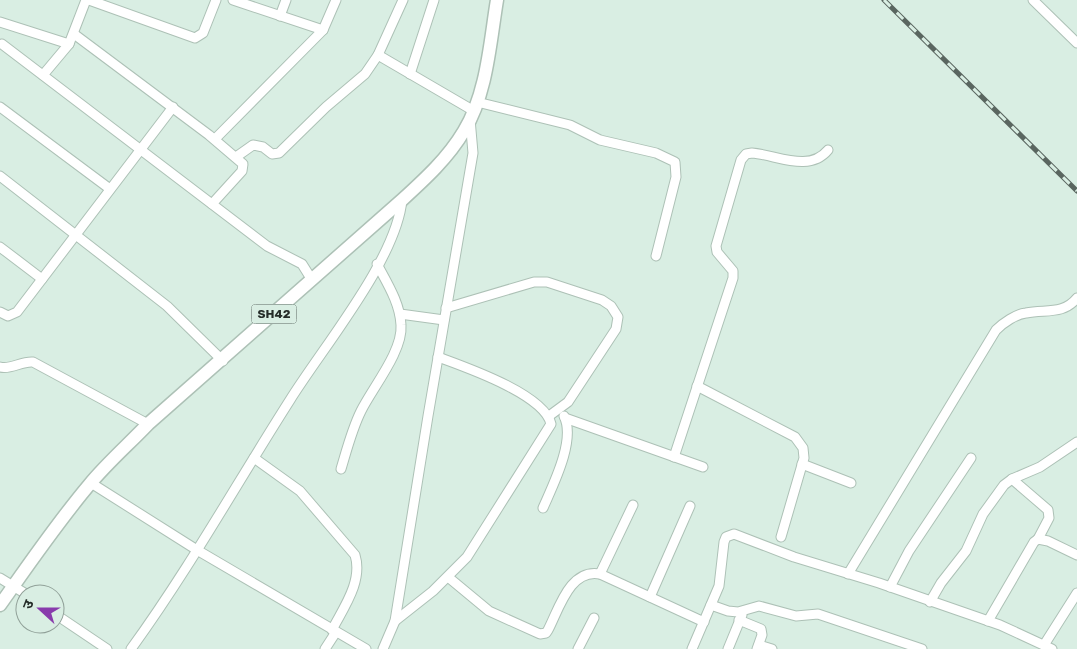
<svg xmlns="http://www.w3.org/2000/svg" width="1077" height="649" viewBox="0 0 1077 649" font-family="Rubik,'Noto Sans Devanagari',sans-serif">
<rect width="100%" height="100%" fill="#d9eee3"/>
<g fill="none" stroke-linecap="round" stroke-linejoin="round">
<defs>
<g id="street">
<polyline points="89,0 195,38 203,33 216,0"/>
<polyline points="233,0 323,30"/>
<polyline points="1033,0 1077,43"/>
<polyline points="280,16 286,0"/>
<polyline points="0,22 69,44"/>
<polyline points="74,34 209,135 243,164 242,171 212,204"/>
<polyline points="2,44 267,246 302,264 312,280"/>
<polyline points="378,55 474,111"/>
<polyline points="410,74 434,0"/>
<polyline points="43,75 69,44 86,0"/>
<polyline points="477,102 570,125 600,140 656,153 675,162 676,177 656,256"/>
<polyline points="0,107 110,189"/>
<polyline points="215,139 323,30 336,0"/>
<polyline points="236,157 253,145 263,147 272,154 279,153 326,107 365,74 378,55 403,0"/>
<polyline points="0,176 167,306 223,361"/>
<polyline points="0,247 42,279"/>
<polyline points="446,308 534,282 547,282 602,300 611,306 618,317 616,329 568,402 549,416"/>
<polyline points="0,312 8,316 17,312 173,107"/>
<polyline points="400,314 444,320"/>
<path d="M0,367C11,370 21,361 33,362L148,424"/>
<polyline points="697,386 795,437 803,448 804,458 781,537"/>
<polyline points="565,418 703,467"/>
<path d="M674,457L733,278V271L717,252L716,246L741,160L746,154L752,153C777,155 809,173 828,150"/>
<path d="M254,458L300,491L355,555C363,581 344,607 332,630"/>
<polyline points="802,464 851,483"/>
<path d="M341,469C347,449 352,429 361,411C373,387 403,351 401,325C400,303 387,283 377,264"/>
<polyline points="1012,479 1048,510 1049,518 1038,539"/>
<polyline points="91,483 197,550 366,649"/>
<path d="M543,508C553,485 576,440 564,416"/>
<polyline points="600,574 633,505"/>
<path d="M848,574L996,330C1003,323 1016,314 1026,313C1046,309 1063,315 1077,298"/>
<path d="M448,577L489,611L540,634L546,633L548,630C559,609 570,568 600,574L704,622"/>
<polyline points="0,578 26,594"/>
<polyline points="890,587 909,551 971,458"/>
<polyline points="650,597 690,506"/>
<polyline points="930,602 941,583 966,551 983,514 1004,485 1012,479 1040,467 1077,442"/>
<polyline points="711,605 728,611 738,612 759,606 796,616 818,614 922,649"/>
<polyline points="55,614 107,649"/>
<polyline points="739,620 761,629 762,635 757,649"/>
<path d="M395,621L433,591L467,557L551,424C544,394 465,367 438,357"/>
<polyline points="988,621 1034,542 1038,539 1048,541 1077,555"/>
<polyline points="759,645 772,649"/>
<polyline points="1044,645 1077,593"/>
<path d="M131,649C189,569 237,483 290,400C323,347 396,260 402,200"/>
<polyline points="325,649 336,632"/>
<polyline points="383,649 395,621 428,416 473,153 470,119"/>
<polyline points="578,649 594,618"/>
<polyline points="692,649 719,586 724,542 726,537 734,534 794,557 879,583 1000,625 1052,649"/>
<polyline points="728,649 742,615"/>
</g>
<path id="primary" d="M0,605C29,564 57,523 89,485C107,463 129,444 148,424L402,200C425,179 448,158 464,131C487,94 490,42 497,0"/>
</defs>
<use href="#street" stroke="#adc1b6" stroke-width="11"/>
<use href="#primary" stroke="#adc1b6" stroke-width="15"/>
<use href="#street" stroke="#fff" stroke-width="9"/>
<use href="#primary" stroke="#fff" stroke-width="12"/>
<defs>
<polyline id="rail" points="884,0 1077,191"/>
</defs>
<use href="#rail" stroke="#5a6660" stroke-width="5"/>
<use href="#rail" stroke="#d9eee3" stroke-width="3" stroke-dasharray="9" stroke-linecap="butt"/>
</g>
<g text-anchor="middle" stroke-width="5" stroke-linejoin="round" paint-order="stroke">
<rect fill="#d9eee3" stroke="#5b6761" stroke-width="1" x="251.5" y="304.5" width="45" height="19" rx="4"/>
<g font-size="12" font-weight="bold" fill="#252d29">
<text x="274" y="318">SH42</text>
</g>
</g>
<g transform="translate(40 609) rotate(291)"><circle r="24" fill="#d9eee3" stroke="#91a199"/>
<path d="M0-4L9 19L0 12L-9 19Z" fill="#883bac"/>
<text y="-8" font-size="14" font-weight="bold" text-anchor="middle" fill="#252d29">उ</text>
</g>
</svg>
